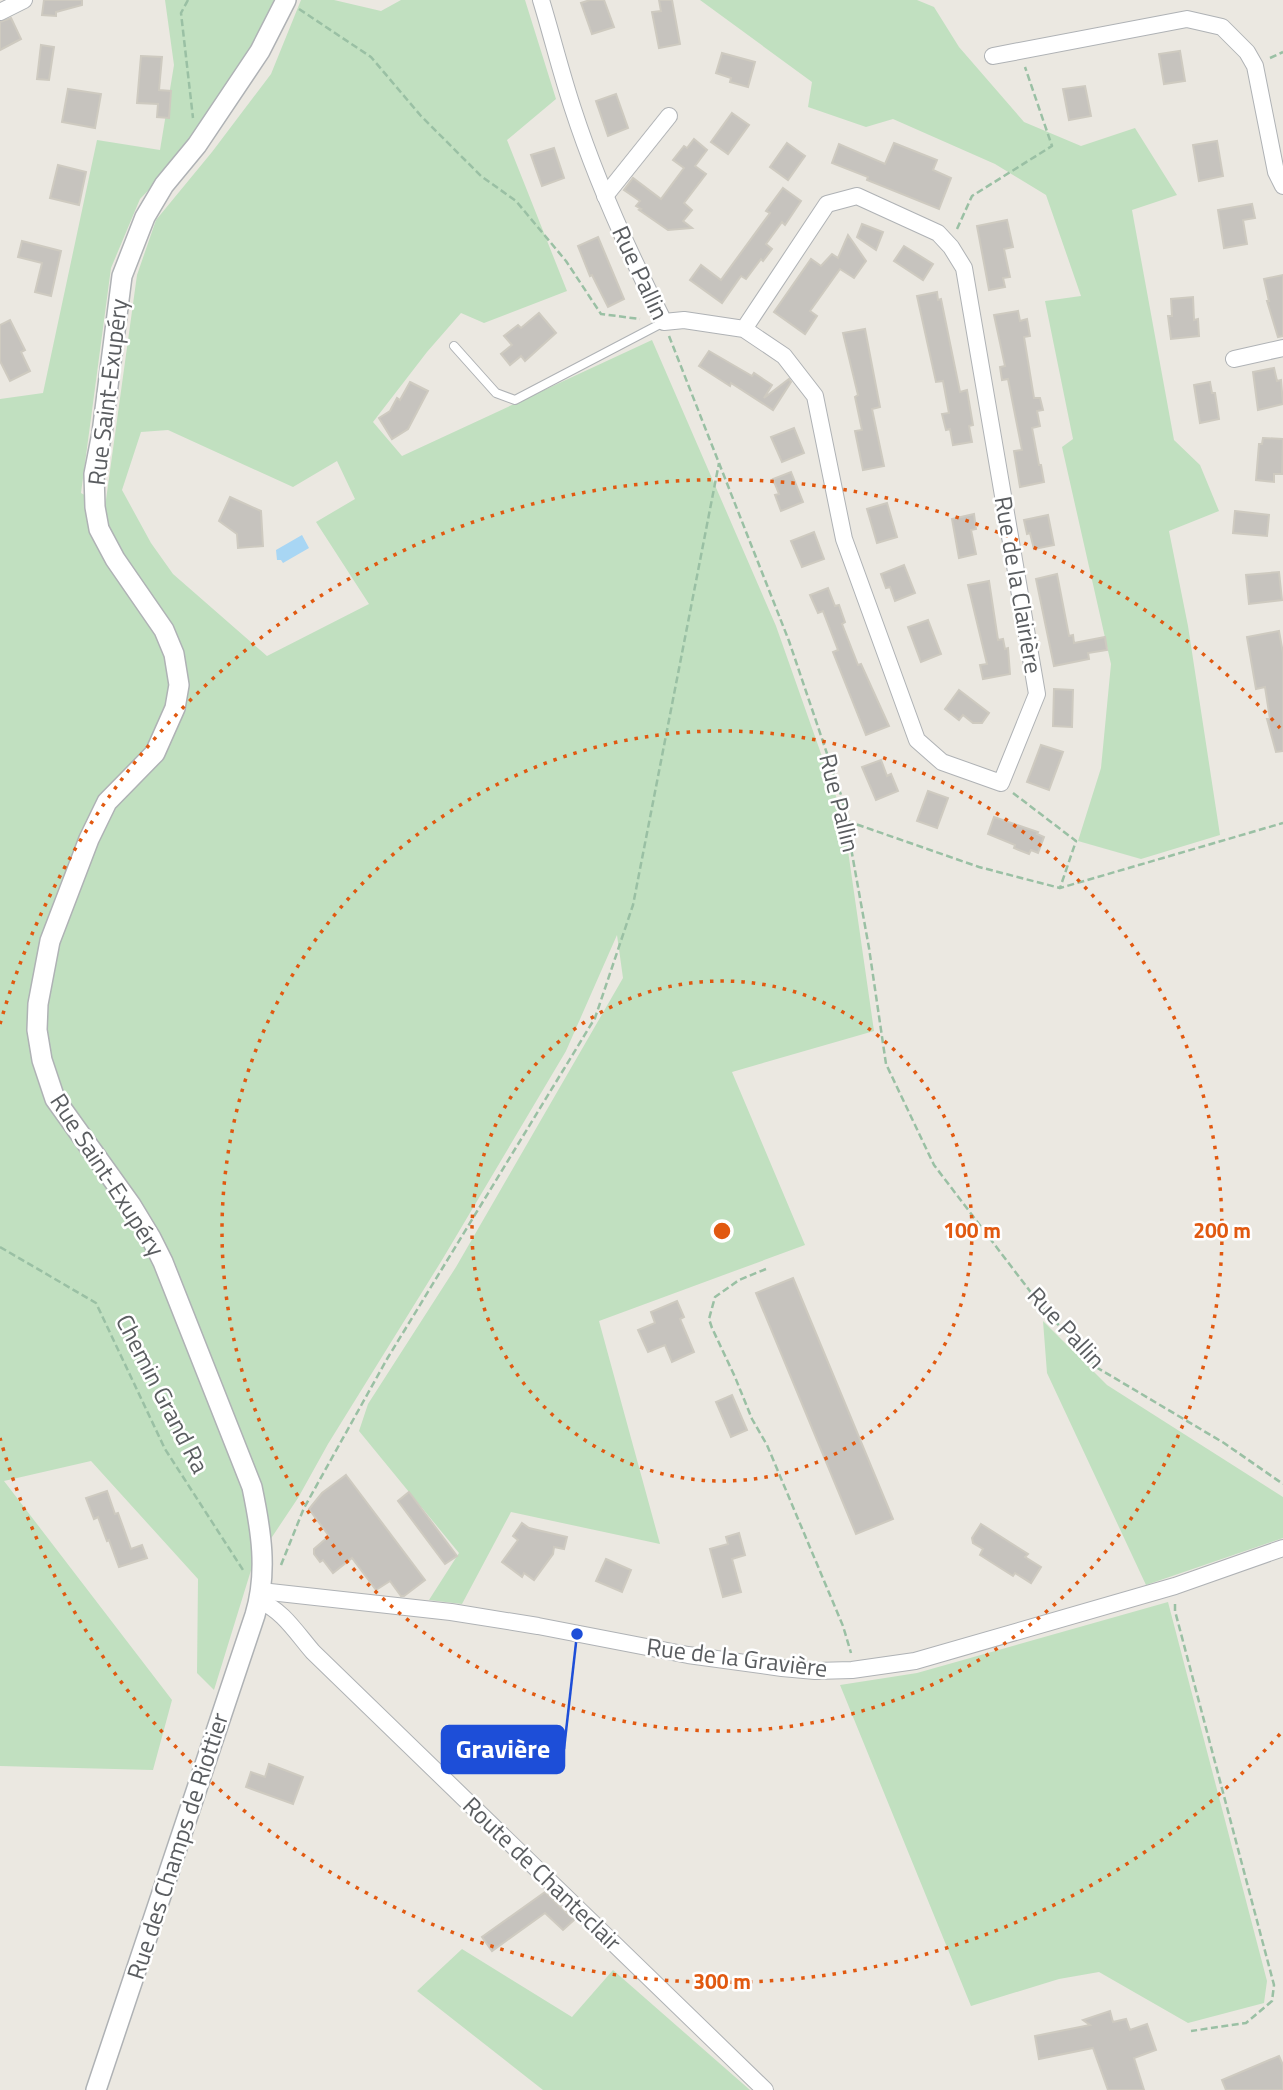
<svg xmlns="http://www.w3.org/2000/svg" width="1283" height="2090" viewBox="0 0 1283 2090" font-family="'Titillium Web',sans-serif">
<rect width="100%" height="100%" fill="#ebe8e1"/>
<g fill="#c1e0c0" fill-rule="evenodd">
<path d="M165,0H274L252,60L200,137L140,199L111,268L81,493L105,507L137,275L156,220L212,152L271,74L301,0H334L381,11L401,0H525L556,99L507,140L567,291L484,323L461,313L427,352L373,422L402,456L652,340L776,626L843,816L874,1031L732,1072L805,1245L599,1321L660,1544L511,1512L462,1604L429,1600L459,1553L359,1431L368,1404L456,1267L623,978L617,935L566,1051L442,1260L328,1444L298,1498L252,1567L214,1690L197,1673L198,1579L91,1461L4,1481L172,1700L153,1770L0,1766V399L43,393L97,140L160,150L174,65ZM168,430L293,487L337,461L355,499L316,522L369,604L267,656L173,574L151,543L122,490L141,432Z"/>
<polygon points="700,0 917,0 934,7 959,47 1024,122 1081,146 1135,128 1177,195 1132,210 1174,440 1200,465 1219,511 1169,531 1188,626 1220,835 1141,859 1078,841 1101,768 1111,664 1062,447 1073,439 1045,301 1081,296 1046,195 995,164 893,119 866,127 808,107 812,82"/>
<polygon points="1043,1321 1107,1385 1283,1497 1283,1538 1146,1585 1047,1373"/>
<polygon points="1168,1602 1267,1981 1264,2003 1188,2023 1099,1972 1059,1979 971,2006 840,1685 917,1673"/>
<polygon points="462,1949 572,2017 613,1970 750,2090 543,2090 417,1991"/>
</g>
<polygon fill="#a8d6f4" points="302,535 309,548 283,563 281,560 277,560 276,550"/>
<g fill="#c6c3be" stroke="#cecac0" stroke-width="2">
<polygon points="44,0 82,0 82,5 56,12 56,16 42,15"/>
<polygon points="590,0 604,0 614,27 592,34 581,3"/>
<polygon points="659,0 672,0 680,44 659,48 652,12 661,11"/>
<polygon points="11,18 21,39 0,50 0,22"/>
<polygon points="41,45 54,47 49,80 37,79"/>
<polygon points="1180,51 1185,81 1164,84 1159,54"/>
<polygon points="722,53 755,62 748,87 730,82 731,78 716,73"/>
<polygon points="141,56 162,57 159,90 171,91 169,118 157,117 158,104 137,103"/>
<polygon points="1085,86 1091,116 1069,120 1063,89"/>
<polygon points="68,89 101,94 95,128 62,122"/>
<polygon points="616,94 628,128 608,136 596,101"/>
<polygon points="732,113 749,125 728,154 711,142"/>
<polygon points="694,139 707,150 695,166 706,174 684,203 692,210 683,221 692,228 668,230 639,210 641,209 636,206 640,201 624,190 633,178 661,199 684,168 673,160 684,146 687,148"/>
<polygon points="1217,141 1223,176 1199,181 1193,145"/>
<polygon points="787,143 805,156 788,180 770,167"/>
<polygon points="894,143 937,160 933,170 951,178 939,209 867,180 868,177 832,163 839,144 885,164"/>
<polygon points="554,148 564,178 542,186 531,155"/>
<polygon points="58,165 86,172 79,205 50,198"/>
<polygon points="783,188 801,201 785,225 782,222 766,244 772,249 763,261 761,259 746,279 741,276 722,303 690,280 701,265 721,280 770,213 766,211"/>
<polygon points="1252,204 1255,218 1243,220 1247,244 1224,248 1218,210"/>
<polygon points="1007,220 1013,247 1004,249 1010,277 1003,278 1005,287 989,290 977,226"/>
<polygon points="862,224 883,232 876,250 857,237"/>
<polygon points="848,235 866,261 854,278 840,269 810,311 817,316 805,334 774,312 811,259 821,266 832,254 838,258"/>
<polygon points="598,237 624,299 608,307 592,275 590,276 578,246"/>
<polygon points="22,241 61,251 51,296 35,292 42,263 18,257"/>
<polygon points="904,246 933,264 923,280 894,261"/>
<polygon points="1283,275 1283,336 1278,337 1267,301 1269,301 1264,279"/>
<polygon points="937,292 938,300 941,299 960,392 967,390 973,425 969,426 972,442 953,445 950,429 946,430 942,414 949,413 943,381 936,382 917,296"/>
<polygon points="1193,297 1194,320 1198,319 1199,336 1171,339 1168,316 1172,316 1171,299"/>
<polygon points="1018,311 1020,321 1027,319 1030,336 1024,337 1034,398 1040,398 1043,410 1037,411 1040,426 1032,428 1039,465 1041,465 1044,482 1020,487 1014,451 1022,450 1008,379 1002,380 1000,367 1005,366 994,315"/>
<polygon points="539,313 556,333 525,361 521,356 510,365 501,354 512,345 504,336 518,325 521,328"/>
<polygon points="10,320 25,350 21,352 30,371 10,381 0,361 0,325"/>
<polygon points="865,329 880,407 872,409 884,466 863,470 855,431 862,430 855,397 858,395 843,333"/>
<polygon points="709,351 752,376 754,373 772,385 764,398 789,379 791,382 773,410 731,383 730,386 699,366"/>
<polygon points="1274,368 1277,381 1281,380 1283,404 1258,410 1253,372"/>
<polygon points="410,382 428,391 408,429 392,439 379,418 390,411 397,398 400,400"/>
<polygon points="1210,382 1212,393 1215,393 1219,419 1200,423 1194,385"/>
<polygon points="794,428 804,453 782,462 771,437"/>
<polygon points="1263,438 1283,439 1282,474 1274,474 1274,482 1256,480 1259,444 1262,444"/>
<polygon points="791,472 803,502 781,511 775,495 779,494 773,479"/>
<polygon points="230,497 261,511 263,546 238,548 237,534 219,521"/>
<polygon points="887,503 897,537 877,543 867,509"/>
<polygon points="1235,511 1269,515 1267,536 1233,533"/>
<polygon points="974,514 976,529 971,530 976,554 959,558 952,519"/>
<polygon points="1048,515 1054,545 1034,549 1030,533 1027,534 1024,520"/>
<polygon points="814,532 824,559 802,567 791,541"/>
<polygon points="904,565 915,593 895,601 890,587 886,588 881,574"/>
<polygon points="1279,572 1282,600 1249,604 1246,575"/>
<polygon points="1057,574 1069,636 1073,635 1074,643 1105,637 1107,650 1088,653 1089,659 1054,666 1036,579"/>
<polygon points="989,581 998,640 1003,639 1005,649 1008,648 1010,674 983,679 980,665 987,664 968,585"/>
<polygon points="828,588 835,606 839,605 845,622 842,624 858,665 861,664 889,726 866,735 833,652 838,650 823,611 818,613 810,595"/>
<polygon points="928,620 941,654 921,662 908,627"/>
<polygon points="1279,631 1283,653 1283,751 1276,752 1267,719 1270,719 1265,687 1256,689 1247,637"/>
<polygon points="1054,689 1073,690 1072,727 1053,726"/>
<polygon points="959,690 989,713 982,723 973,723 963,715 959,720 945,709"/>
<polygon points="1041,745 1063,752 1049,790 1027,782"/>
<polygon points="881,760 887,776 891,774 898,791 876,800 862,767"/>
<polygon points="928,791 948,798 937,828 917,821"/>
<polygon points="994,817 1038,832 1037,834 1044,837 1038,853 1031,850 1029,854 1014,848 1015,845 988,834"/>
<polygon points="793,1278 893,1519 856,1534 756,1293"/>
<polygon points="677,1301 684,1317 680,1319 694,1352 672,1362 665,1345 648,1352 638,1330 655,1323 651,1312"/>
<polygon points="732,1395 747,1430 731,1437 716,1402"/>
<polygon points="346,1475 425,1580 404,1596 401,1596 390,1581 376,1590 352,1558 333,1573 323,1560 320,1562 314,1554 314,1549 329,1536 309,1509 322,1493"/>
<polygon points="107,1491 115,1514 118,1513 131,1549 142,1545 147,1558 119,1567 109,1540 107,1541 98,1517 94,1519 86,1498"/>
<polygon points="409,1492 457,1556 445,1564 398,1501"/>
<polygon points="522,1523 529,1528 567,1537 564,1549 554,1547 553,1554 534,1580 524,1573 522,1577 502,1562 518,1540 513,1536"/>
<polygon points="981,1524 1028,1554 1025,1557 1041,1567 1031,1583 1015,1573 1013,1576 980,1555 983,1549 973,1543 972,1538"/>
<polygon points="739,1533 745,1555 732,1559 741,1592 723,1597 710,1549 728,1544 726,1537"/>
<polygon points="606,1559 631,1570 622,1592 596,1581"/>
<polygon points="269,1764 303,1777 293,1804 246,1787 251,1772 265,1777"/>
<polygon points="545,1892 574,1920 563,1930 545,1913 492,1951 482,1937"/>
<polygon points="1110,2011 1113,2022 1126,2019 1130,2030 1147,2024 1156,2050 1134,2058 1144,2090 1108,2090 1093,2048 1039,2059 1035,2036 1090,2025 1083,2020"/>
<polygon points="1279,2056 1283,2065 1283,2090 1226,2090 1222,2080"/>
</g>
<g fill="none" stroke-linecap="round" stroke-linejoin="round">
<defs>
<polyline id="service" points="454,346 496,393 515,400 664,322"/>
<g id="minor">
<path d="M541,0C552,36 561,73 573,109C597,183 629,253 664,322L684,320L744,329L827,204L857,196L938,233L951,247L964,268L1037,694L1001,783L942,762L917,740L844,539L815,396L784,356L744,329"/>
<polyline points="0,12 24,0"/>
<polyline points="993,56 1187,19 1222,27 1247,52 1255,66 1276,172 1283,186"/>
<polyline points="605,196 669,116"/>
<polyline points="1234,359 1283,348"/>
<polyline points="261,1591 451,1612 538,1626 688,1655 782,1668 815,1671 852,1670 915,1661 1175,1586 1283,1548"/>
<path d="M259,1601C282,1609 298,1635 313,1652L765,2090"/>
</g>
<path id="tertiary" d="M96,2090L255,1615C268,1572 261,1530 252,1487L163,1262L151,1238L131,1205L55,1099L42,1060L37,1030L38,1004L50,941L89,839L107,802L155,753L175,708L179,685L174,654L164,630L115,559L99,529L95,507L94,474L102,433L122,276L145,217L164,185L197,145L260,51L286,0"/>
</defs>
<use href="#service" stroke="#afb2b5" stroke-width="10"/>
<use href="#minor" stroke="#afb2b5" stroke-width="18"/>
<use href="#tertiary" stroke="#afb2b5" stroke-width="22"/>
<g stroke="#9ac0a4" stroke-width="2.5" stroke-dasharray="7 3.5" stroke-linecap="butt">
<polyline points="188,0 181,13 193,118"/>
<polyline points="299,9 371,57 421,116 481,176 516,201 566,261 601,314 640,319"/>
<polyline points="1270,58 1283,52"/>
<polyline points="957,229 972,196 1052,146 1025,67"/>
<polyline points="669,336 789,641 842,798 869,948 886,1064 934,1165 1039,1303 1096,1367 1224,1443 1283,1484"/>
<polyline points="1013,793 1076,841 1060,888 1283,823"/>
<polyline points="847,821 979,867 1060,888"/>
<polyline points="0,1247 96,1303 165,1449 243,1570"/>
<polyline points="766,1269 739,1280 715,1297 709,1319 712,1328 735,1377 752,1419 767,1445 843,1626 851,1653"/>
<polyline points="281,1565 304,1508 387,1359 595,1018 633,905 719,463"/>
<polyline points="1175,1604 1175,1611 1274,1985 1272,2001 1246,2023 1191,2031"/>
</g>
<use href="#service" stroke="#fff" stroke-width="8"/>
<use href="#minor" stroke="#fff" stroke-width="16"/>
<use href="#tertiary" stroke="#fff" stroke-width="19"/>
</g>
<g fill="none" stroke="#e15910" stroke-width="3.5" stroke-dasharray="3.5 7">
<circle cx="722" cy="1231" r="250"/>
<circle cx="722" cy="1231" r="500"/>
<path d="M1280 1734A751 751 0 0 1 0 1438M0 1024A751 751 0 0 1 1280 728"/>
</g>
<g text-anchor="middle" stroke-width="5" stroke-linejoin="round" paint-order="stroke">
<g font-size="24" fill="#5a5d60" stroke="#fff">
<text transform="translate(640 273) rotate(65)" y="8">Rue Pallin</text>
<text transform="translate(108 392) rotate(-83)" y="8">Rue Saint-Exupéry</text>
<text transform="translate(1018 585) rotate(80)" y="8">Rue de la Clairière</text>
<text transform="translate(839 803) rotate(76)" y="8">Rue Pallin</text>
<text transform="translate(107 1175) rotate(57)" y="8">Rue Saint-Exupéry</text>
<text transform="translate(1066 1328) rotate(47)" y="8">Rue Pallin</text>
<text transform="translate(162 1394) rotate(63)" y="8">Chemin Grand Ra</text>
<text transform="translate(737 1658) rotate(7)" y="8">Rue de la Gravière</text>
<text transform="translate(178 1846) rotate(-72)" y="8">Rue des Champs de Riottier</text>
<text transform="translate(542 1874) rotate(44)" y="8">Route de Chanteclair</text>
</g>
</g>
<circle cx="722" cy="1231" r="10" fill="#e15910" stroke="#fff" stroke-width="3.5"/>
<g font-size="21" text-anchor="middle" font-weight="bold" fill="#e15910" stroke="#fff" stroke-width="5" stroke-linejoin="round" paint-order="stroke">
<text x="972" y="1238">100 m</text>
<text x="1222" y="1238">200 m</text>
<text x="722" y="1989">300 m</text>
</g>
<path fill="none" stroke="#1d4ed8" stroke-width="2.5" d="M577 1634L564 1749"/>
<circle fill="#1d4ed8" stroke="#fff" stroke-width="2.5" cx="577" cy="1634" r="7"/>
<rect fill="#1d4ed8" stroke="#1d4ed8" stroke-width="2.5" x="442" y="1726" width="122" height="47" rx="7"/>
<g font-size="26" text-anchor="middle" font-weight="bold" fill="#fff">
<text x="503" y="1758">Gravière</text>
</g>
</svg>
